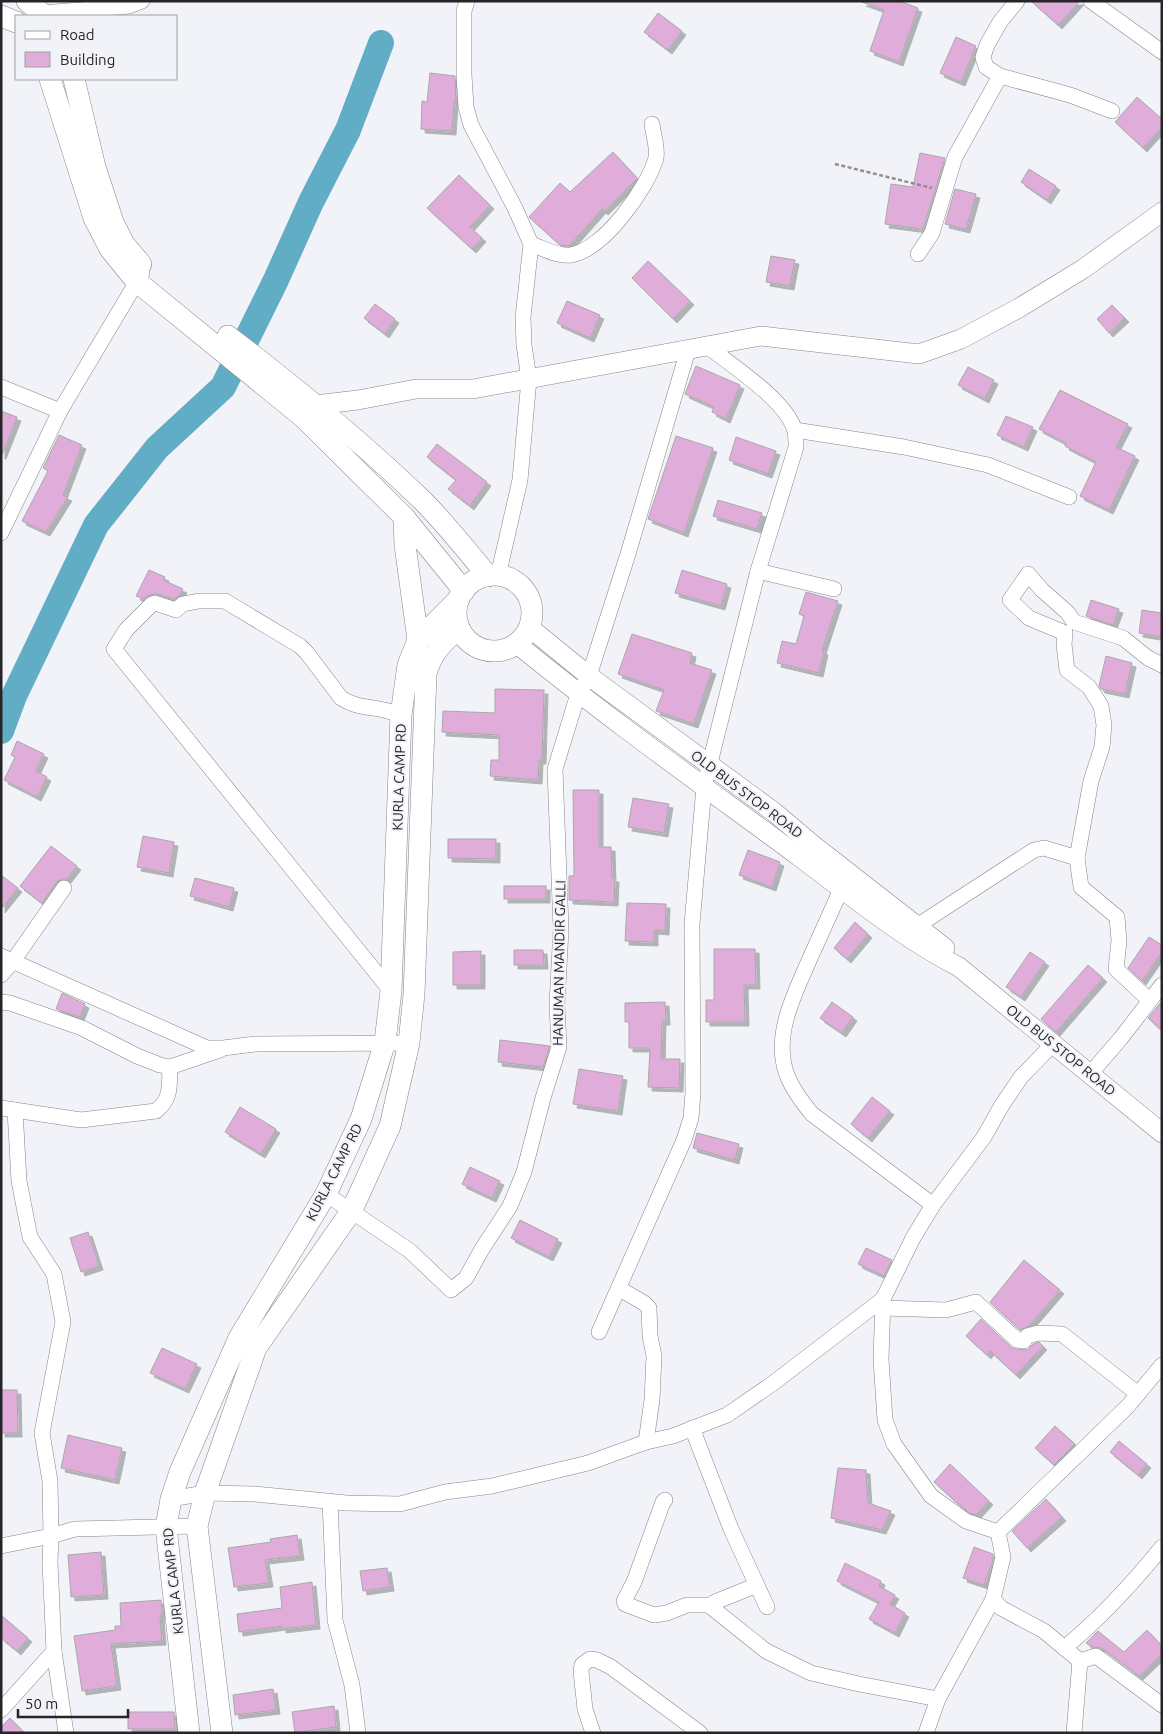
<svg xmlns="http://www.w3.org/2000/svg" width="1163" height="1734" viewBox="0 0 1163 1734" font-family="Ubuntu,sans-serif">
<defs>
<filter id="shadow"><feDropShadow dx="4" dy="4" stdDeviation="0" flood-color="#0004"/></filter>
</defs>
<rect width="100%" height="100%" fill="#f2f3f8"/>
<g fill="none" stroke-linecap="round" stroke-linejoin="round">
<polyline stroke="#62adc6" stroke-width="26" points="1,731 14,696 96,525 157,448 223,387 275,282 311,202 348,130 381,43"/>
</g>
<g fill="#e0adda" stroke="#aba7ab" filter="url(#shadow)">
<polygon points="899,1 918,8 899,62 870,51 884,10 862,2"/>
<polygon points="1031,1 1080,1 1058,25"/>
<polygon points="658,13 682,31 668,50 644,32"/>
<polygon points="956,37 976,46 961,82 940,73"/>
<polygon points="430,73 455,76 456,101 454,101 452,131 421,129 422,101 427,102"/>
<polygon points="1137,97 1162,119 1162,127 1143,148 1115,122"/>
<polygon points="613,152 637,178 636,180 604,211 602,209 569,246 560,245 529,217 560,183 570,192"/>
<polygon points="920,153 945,158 923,229 885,224 891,184 913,187"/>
<polygon points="1029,169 1056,186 1047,200 1021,182"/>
<polygon points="459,175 490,205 470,227 482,238 472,249 427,208"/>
<polygon points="955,189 976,194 966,229 945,224"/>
<polygon points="771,256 795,260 790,286 766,282"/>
<polygon points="648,261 690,301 673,319 632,278"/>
<polygon points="567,301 600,315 590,338 557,323"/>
<polygon points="375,304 395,319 385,334 364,318"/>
<polygon points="1112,305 1125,318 1109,333 1097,319"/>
<polygon points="696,366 740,385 726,419 712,412 714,407 685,394"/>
<polygon points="968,367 994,380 985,399 958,385"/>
<polygon points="1060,390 1128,424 1116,447 1135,456 1109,510 1080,496 1096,462 1065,446 1066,443 1039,429"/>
<polygon points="1,411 17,417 2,455 1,455"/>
<polygon points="1006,416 1033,427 1024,447 997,435"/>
<polygon points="59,435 82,445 63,495 68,497 46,532 22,521 48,471 43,468"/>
<polygon points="676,436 713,448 684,533 648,519"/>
<polygon points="736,437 776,451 768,474 729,460"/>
<polygon points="437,444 487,482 470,506 448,489 456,480 427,457"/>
<polygon points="718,500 762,513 757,529 713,516"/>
<polygon points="149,570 165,577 163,580 183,589 179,596 174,599 157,594 149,595 144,599 136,596"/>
<polygon points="682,570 727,584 721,606 675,593"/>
<polygon points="806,592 838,601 822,650 824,651 819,673 777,663 782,641 796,644 804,616 799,614"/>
<polygon points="1091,600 1119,609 1113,625 1086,616"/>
<polygon points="1142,610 1162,613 1162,637 1139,633"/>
<polygon points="632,634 692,653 690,663 712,670 694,724 656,711 664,690 618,674"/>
<polygon points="1106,656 1132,663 1125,694 1101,689 1099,686"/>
<polygon points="495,689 544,690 542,760 539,760 538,780 490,776 491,760 499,760 499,735 442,732 443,711 495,713"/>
<polygon points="17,741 44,754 36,771 47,777 37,797 4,780 15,757 11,755"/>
<polygon points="573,790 599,790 599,847 611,847 612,878 615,878 614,902 569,900 569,876 574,876"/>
<polygon points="633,798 669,804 664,833 628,827"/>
<polygon points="143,836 174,842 169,873 137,867"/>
<polygon points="448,839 496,839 496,859 448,858"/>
<polygon points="51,846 77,866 67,879 60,879 56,883 42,903 20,886"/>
<polygon points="748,850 780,862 772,887 739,875"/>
<polygon points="1,875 18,888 1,909"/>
<polygon points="195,878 234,888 229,907 190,896"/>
<rect x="504" y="886" width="42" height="13"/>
<polygon points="627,903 666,904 665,931 654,930 654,942 625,941"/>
<polygon points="855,922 868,934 847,959 834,948"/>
<polygon points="1149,937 1162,945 1162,952 1142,981 1128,968"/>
<polygon points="714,949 755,949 756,985 744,985 745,1022 706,1022 706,1000 714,1000"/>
<polygon points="514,950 543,950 544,965 514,965"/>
<polygon points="481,951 481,985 453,985 453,952"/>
<polygon points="1030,952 1045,962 1021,997 1006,987"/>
<polygon points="1088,965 1103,978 1056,1032 1041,1019"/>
<polygon points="62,993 85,1004 80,1017 56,1009"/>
<polygon points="1162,1001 1162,1031 1148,1018"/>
<polygon points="665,1002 666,1021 662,1021 661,1059 680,1059 679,1088 648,1087 650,1048 629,1048 629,1022 625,1022 625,1003"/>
<polygon points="832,1002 853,1017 842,1033 820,1018"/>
<polygon points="500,1040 550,1046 543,1067 498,1062"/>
<polygon points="579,1069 623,1076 618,1111 573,1104"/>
<polygon points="872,1097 890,1111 868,1138 851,1124"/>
<polygon points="240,1107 276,1129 261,1154 225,1132"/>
<polygon points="697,1133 739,1144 735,1160 693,1148"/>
<polygon points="470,1167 500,1181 492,1198 462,1184"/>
<polygon points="520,1220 558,1239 549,1257 511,1238"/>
<polygon points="88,1232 99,1266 81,1272 70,1238"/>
<polygon points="866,1248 892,1260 884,1276 858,1264"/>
<polygon points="1024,1260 1060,1290 1030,1325 1020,1330 990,1302"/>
<polygon points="981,1319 1011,1347 1015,1349 1028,1350 1033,1344 1039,1342 1043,1346 1016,1375 990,1351 987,1355 966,1336"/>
<polygon points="162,1348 197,1364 185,1389 150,1373"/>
<polygon points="1,1390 17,1390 18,1433 1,1433"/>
<polygon points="1055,1426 1075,1444 1054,1465 1035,1448"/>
<polygon points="68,1435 122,1448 115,1480 61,1468"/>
<polygon points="1119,1441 1147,1464 1138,1475 1110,1452"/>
<polygon points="950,1464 989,1501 976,1515 970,1513 956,1502 934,1482"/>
<polygon points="838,1468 866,1470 868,1503 891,1511 882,1530 831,1518"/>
<polygon points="1046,1499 1062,1517 1027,1548 1012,1531"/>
<polygon points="297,1535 300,1556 265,1560 269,1583 234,1587 228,1548 271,1542 270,1539"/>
<polygon points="974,1547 993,1554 993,1560 984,1585 963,1578"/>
<polygon points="101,1552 104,1595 71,1597 68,1555"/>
<polygon points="845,1563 881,1581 879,1586 895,1595 890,1604 905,1613 895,1633 869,1619 879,1602 837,1581"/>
<polygon points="387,1568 390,1587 363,1591 360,1571"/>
<polygon points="312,1582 316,1625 282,1629 282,1626 239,1632 237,1614 282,1608 280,1587"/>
<polygon points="161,1600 162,1615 160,1616 162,1641 111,1644 117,1686 82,1691 74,1636 115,1630 115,1626 121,1626 120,1603"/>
<polygon points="1,1615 28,1638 17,1651 1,1638"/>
<polygon points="1147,1630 1162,1646 1162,1654 1139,1676 1102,1648 1092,1647 1086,1643 1098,1631 1124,1652"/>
<polygon points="273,1689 276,1710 235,1715 233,1695"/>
<polygon points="334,1706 336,1727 295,1733 292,1712"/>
<polygon points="128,1712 174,1712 175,1729 128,1729"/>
<polygon points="10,1718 25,1733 1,1733 1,1727"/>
</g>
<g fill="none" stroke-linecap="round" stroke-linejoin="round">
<defs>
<g id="minor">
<polyline points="467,1 464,11 464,75 466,107 471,125 515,208 531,244 523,317 524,345 529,379 520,480 498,576"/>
<polyline points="1017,1 1000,22 987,45 983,57 986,67 1000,76 1070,95 1112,111"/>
<polyline points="1091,1 1162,52"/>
<polyline points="36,16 42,13 129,6 142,1"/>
<path d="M531,244C543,248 558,257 571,255C603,250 648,188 656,158C658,148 653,134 652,124"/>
<polyline points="918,254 932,233 955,157 1000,76"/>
<polyline points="1,387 60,411"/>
<polyline points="795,430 904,447 988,465 1069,497"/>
<polyline points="1,533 60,411 142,273"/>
<polyline points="758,571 834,589"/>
<path d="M841,889C831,912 821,934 811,956C796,991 773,1033 786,1072C791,1088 802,1102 812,1114L933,1205"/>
<polyline points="917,926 1034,850 1044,848 1077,858"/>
<polyline points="1,956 207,1048 223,1048 256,1044 409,1043"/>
<polyline points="1,975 13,961 64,888"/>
<path d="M391,991L114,649L126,630L152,604L155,603L176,610L183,604L199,601H225L300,646L307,653L341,698C352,705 360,706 373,708C382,709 392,712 401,715"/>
<polyline points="1149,1000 1116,969 1119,941 1117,917 1081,887 1077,858 1091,781 1102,747 1104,725 1101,706 1089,687 1067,670 1064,644 1065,633 1029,618 1010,600 1028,574 1042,590 1068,613 1074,622 1123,638 1148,658 1162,665"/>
<polyline points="1,1002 10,1003 82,1028 137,1056 160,1065 170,1067 220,1050"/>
<polyline points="1090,1074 1121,1038 1162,985"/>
<path d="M1,1108L81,1120L156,1111C172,1098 169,1086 170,1067"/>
<polyline points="15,1110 19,1181 30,1237 54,1274 63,1322 42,1433 50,1481 51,1536 50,1562 54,1651 66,1733"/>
<polyline points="326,1194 410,1251 451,1290 466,1278 482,1249 510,1206 524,1172 543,1098 559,1047 557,1005 561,929 555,769 578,694 589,676 628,554 688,350"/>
<polyline points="620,1289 644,1303 649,1308 650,1336 654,1356 652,1400 646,1442"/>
<polyline points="883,1299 913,1238 933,1205 984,1137 1002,1105 1021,1077 1054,1043"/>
<polyline points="883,1308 946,1310 976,1302 1017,1340 1024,1341 1027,1336 1038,1333 1062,1334 1138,1394"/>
<path d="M599,1332L684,1140L691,1118L693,1093L692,924L704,787L758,571L796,447C796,442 796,436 795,432C789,402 731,365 707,346"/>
<polyline points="692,1428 731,1529 767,1607"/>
<polyline points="171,1499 205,1493 255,1494 346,1503 400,1504 445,1492 492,1486 588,1463 646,1442 673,1436 727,1415 772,1384 883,1299 881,1359 885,1420 894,1444 931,1496 966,1521 998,1532 1003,1557 993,1599 1001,1608 1044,1631 1080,1661"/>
<polyline points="665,1500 663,1502 634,1582 624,1601 625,1604 654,1615 667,1613 687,1605 712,1605"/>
<polyline points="330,1501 335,1620 352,1685 358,1733"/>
<polyline points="998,1532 1128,1406 1162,1365"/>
<polyline points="1,1546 51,1536 75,1529 197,1526"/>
<polyline points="757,1585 715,1602 711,1607 766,1651 811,1673 859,1684 938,1699"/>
<path d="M1064,1648C1101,1618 1132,1584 1162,1547"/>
<polyline points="1,1710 54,1651"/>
<polyline points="593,1733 585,1709 581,1671 582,1665 590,1659 597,1660 611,1667 700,1733"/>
<polyline points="926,1733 938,1699 993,1599"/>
<polyline points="1074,1733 1080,1661 1096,1656 1162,1705"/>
</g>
<g id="tertiary">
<polyline points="308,412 315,405 358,400 416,389 473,389 761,336 919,354 961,339 1019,308 1083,269 1162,212"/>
<polyline points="529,627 589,676 774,812 813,845 945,948"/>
<path d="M517,644C609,719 705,787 801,858C852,896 902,938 959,967L1162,1133"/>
</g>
<g id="secondary">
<polyline points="27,1 45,16"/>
<polyline points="1,16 16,22"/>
<polyline points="50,79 94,218 110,249 136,281 303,417 404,517 464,591"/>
<polyline points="74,79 95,167 113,222 124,244 141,264"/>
<path d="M228,336C296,388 362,442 423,501C446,524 467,551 488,576"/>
<polyline points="404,517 405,545 418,640"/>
<circle cx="494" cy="613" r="38"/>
<polyline points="189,1733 166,1527 171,1499 180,1472 239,1338 326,1194 361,1119 385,1042 391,991 401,715 408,665 418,640 459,599"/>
<path d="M222,1733L197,1526L205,1493L256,1348L352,1210L390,1126L409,1043L414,994L426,674C431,653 443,642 459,628"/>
</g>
</defs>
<use href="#minor" stroke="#848589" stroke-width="16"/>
<use href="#tertiary" stroke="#848589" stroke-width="20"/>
<use href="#secondary" stroke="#848589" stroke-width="22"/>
<polyline stroke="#8e8f92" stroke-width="2.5" stroke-dasharray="4 2.5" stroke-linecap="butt" points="835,164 932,188"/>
<use href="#minor" stroke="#fff" stroke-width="15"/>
<use href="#tertiary" stroke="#fff" stroke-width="19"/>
<use href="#secondary" stroke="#fff" stroke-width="21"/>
</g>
<g text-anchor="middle" stroke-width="4" stroke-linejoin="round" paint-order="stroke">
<g font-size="14" fill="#252527" stroke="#f2f3f8">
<text transform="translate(399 777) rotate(-88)" y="5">KURLA CAMP RD</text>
<text transform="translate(747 794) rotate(37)" y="5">OLD BUS STOP ROAD</text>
<text transform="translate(559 963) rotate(-89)" y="5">HANUMAN MANDIR GALLI</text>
<text transform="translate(1061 1050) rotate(39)" y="5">OLD BUS STOP ROAD</text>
<text transform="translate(334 1172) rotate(-63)" y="5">KURLA CAMP RD</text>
<text transform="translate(173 1581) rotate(-96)" y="5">KURLA CAMP RD</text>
</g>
</g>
<rect width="1163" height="1734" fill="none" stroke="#252527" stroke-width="5"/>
<rect x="15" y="15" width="162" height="65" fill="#f2f3f8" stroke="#a0a1a4"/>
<rect x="25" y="31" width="25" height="8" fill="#ffffff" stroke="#a0a1a4"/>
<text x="60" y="40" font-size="15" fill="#252527">Road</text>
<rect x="25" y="52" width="25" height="15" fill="#e0adda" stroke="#a0a1a4"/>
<text x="60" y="65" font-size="15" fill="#252527">Building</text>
<path d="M18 1709v8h110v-8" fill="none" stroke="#252527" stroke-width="2.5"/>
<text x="25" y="1709" font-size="15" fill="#252527" stroke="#f2f3f8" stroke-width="4" paint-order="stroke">50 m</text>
</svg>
